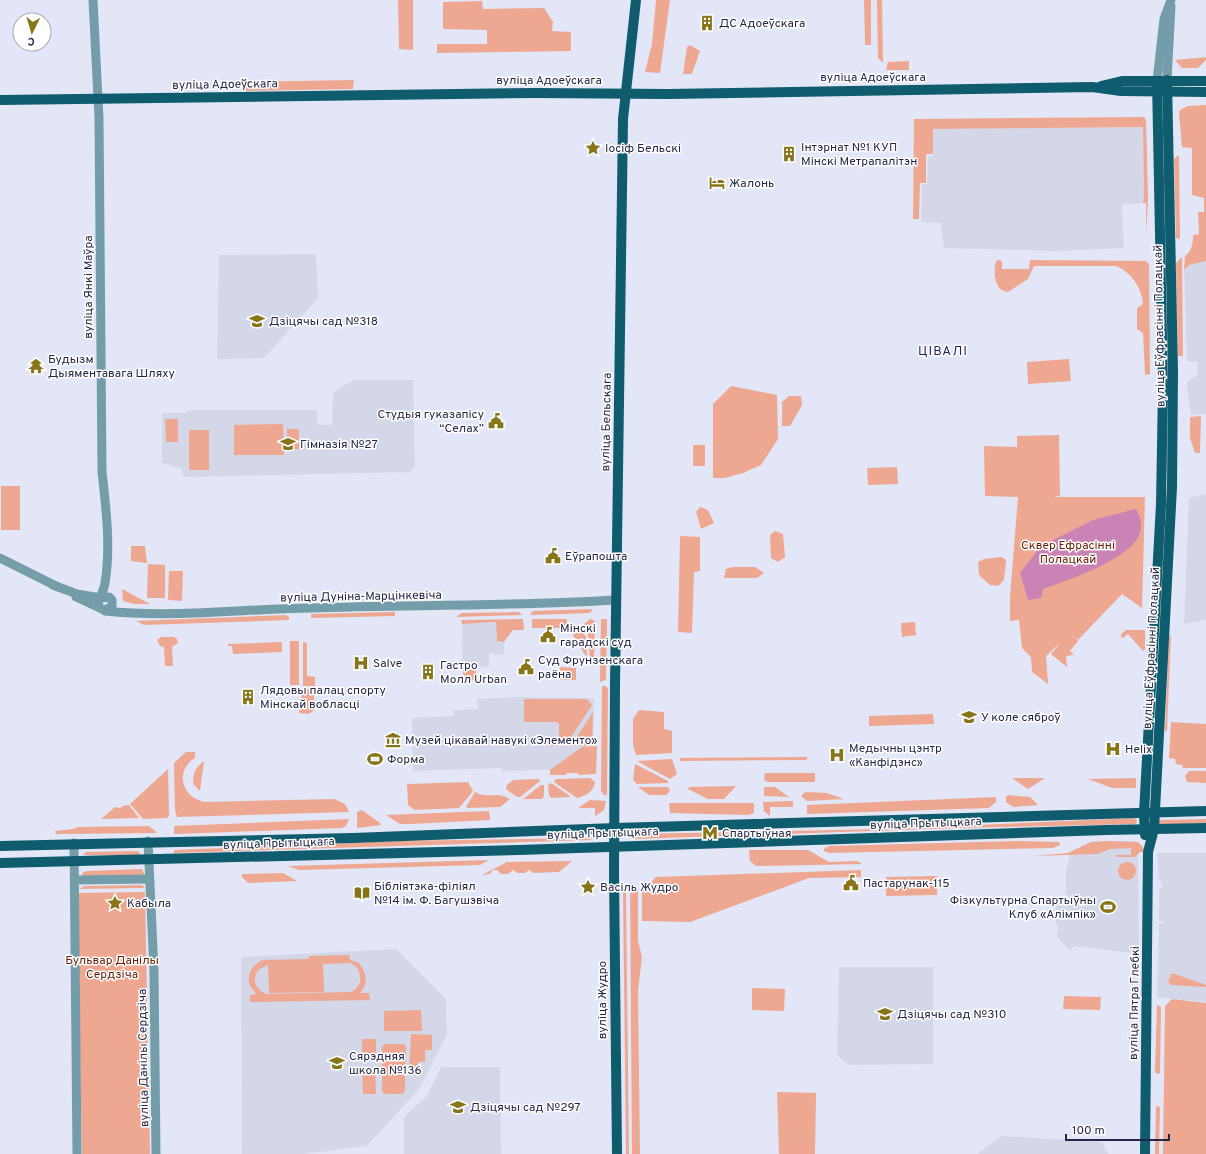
<svg xmlns="http://www.w3.org/2000/svg" width="1206" height="1154" viewBox="0 0 1206 1154" font-family="Overpass,sans-serif">
<rect width="100%" height="100%" fill="#e3e6f6"/>
<g fill="#d3d7e8">
<polygon points="1143,127 1144,198 1143,203 1122,205 1124,248 1056,251 944,248 941,223 921,222 922,184 927,184 928,156 933,156 933,129"/>
<polygon points="316,254 318,298 264,358 217,359 219,255"/>
<polygon points="1206,261 1206,414 1191,415 1187,385 1188,381 1197,375 1198,362 1187,361 1184,270 1189,265"/>
<polygon points="353,380 413,380 415,467 410,472 183,477 182,469 162,463 162,413 185,413 190,410 317,410 317,425 332,425 333,393"/>
<polygon points="1206,494 1206,620 1184,624 1189,498"/>
<polygon points="496,622 497,641 504,642 504,655 489,653 489,666 463,669 462,624"/>
<polygon points="522,697 594,698 593,769 501,771 501,768 413,771 412,718 453,716 454,710 478,709 477,699"/>
<polygon points="1134,841 1140,844 1143,850 1138,854 1139,948 1142,948 1130,953 1074,946 1069,950 1057,936 1058,925 1056,924 1056,904 1069,904 1069,895 1066,895 1066,871 1071,853 1091,842"/>
<polygon points="1157,853 1206,853 1206,1002 1157,997 1159,924 1164,923 1164,921 1159,921 1159,889 1162,889 1162,882 1159,881"/>
<polygon points="396,949 446,999 447,1034 419,1089 367,1146 304,1154 242,1154 241,957"/>
<polygon points="839,967 933,967 933,1064 848,1065 837,1055"/>
<polygon points="441,1067 500,1067 501,1154 404,1154 404,1117 427,1096"/>
<polygon points="1002,1136 1102,1142 1108,1154 979,1154 979,1152"/>
</g>
<g fill="#eea791" fill-rule="evenodd">
<polygon points="398,0 413,0 413,50 399,49"/>
<polygon points="656,0 670,0 660,73 645,72 652,44"/>
<polygon points="864,0 871,0 871,45 865,45"/>
<polygon points="877,0 882,0 883,63 878,58"/>
<polygon points="482,1 483,9 544,8 553,22 552,31 571,32 571,51 437,53 437,44 487,44 487,30 443,29 443,2"/>
<polygon points="690,45 700,51 692,74 683,74 687,47"/>
<polygon points="1206,57 1206,60 1198,68 1182,68 1175,60"/>
<polygon points="909,61 909,70 886,70 888,62"/>
<polygon points="354,80 353,89 246,91 246,82"/>
<path d="M1206,105V261L1189,265L1184,270L1185,256C1192,251 1193,243 1193,235L1199,234L1198,212H1204V198L1192,195V148L1182,147L1179,113L1180,110L1188,106Z"/>
<polygon points="1144,117 1146,120 1148,197 1146,236 1146,203 1143,203 1144,198 1143,127 933,129 933,154 926,154 926,183 920,183 919,219 913,219 914,119"/>
<polygon points="1179,155 1180,239 1176,238 1174,159"/>
<polygon points="1182,257 1183,356 1178,356 1176,263"/>
<path d="M1000,260L1002,262V269H1029L1030,260L1146,261L1149,264L1150,374L1145,375L1143,333L1137,329V308L1143,304C1142,288 1131,272 1116,266H1034L1028,279L1008,292C994,291 993,272 996,261Z"/>
<polygon points="1069,359 1071,381 1028,384 1027,362"/>
<polygon points="731,386 777,395 778,439 761,465 743,473 725,478 713,478 713,404"/>
<polygon points="789,396 801,396 802,405 790,426 782,426 782,402"/>
<polygon points="1201,416 1200,453 1195,453 1190,438 1190,417"/>
<polygon points="165,419 178,419 178,442 166,442"/>
<polygon points="283,424 284,455 234,455 234,425"/>
<rect x="287" y="429" width="12" height="20"/>
<rect x="189" y="430" width="20" height="40"/>
<polygon points="1059,435 1060,496 1052,497 1145,497 1142,608 1122,594 1078,640 1070,632 1078,641 1070,651 1074,655 1066,656 1067,667 1051,654 1061,642 1046,656 1048,684 1032,672 1031,657 1022,648 1019,620 1010,621 1010,596 1018,497 985,496 984,446 1017,447 1017,436"/>
<rect x="693" y="445" width="12" height="21"/>
<polygon points="897,467 898,484 868,485 867,468"/>
<rect x="1" y="486" width="19" height="44"/>
<polygon points="700,507 708,510 714,523 701,529 696,512"/>
<polygon points="775,531 783,534 785,557 778,562 771,558 770,535"/>
<polygon points="680,536 700,537 700,571 694,572 692,633 678,632"/>
<polygon points="131,546 145,546 147,563 131,561"/>
<polygon points="1002,557 1006,560 1004,580 998,586 990,585 979,575 978,562 984,559"/>
<polygon points="148,564 165,565 165,598 147,598"/>
<polygon points="732,567 755,567 764,573 757,578 724,578 726,569"/>
<polygon points="169,571 183,571 182,601 168,600"/>
<polygon points="122,589 150,604 134,604 123,601"/>
<polygon points="593,609 590,613 530,615 533,611"/>
<polygon points="395,612 395,616 311,618 311,614"/>
<polygon points="519,612 522,615 456,617 462,613"/>
<polygon points="286,615 289,617 289,620 144,625 136,621"/>
<polygon points="523,619 524,630 513,630 504,642 497,641 496,622 462,624 461,620"/>
<rect x="532" y="619" width="35" height="9"/>
<polygon points="590,619 595,621 594,660 590,660 588,635 582,626"/>
<polygon points="601,619 607,619 606,678 605,680 600,682"/>
<polygon points="915,622 916,635 902,637 901,623"/>
<polygon points="580,628 586,637 587,658 573,635"/>
<polygon points="1126,630 1145,630 1145,649 1143,651 1128,634 1123,638 1121,637 1121,634"/>
<polygon points="461,632 463,669 476,670 477,681 466,679 463,673"/>
<polygon points="1171,635 1167,731 1165,731 1169,638"/>
<polygon points="161,637 174,637 177,639 178,643 172,647 173,666 165,666 164,647 160,646 157,640"/>
<rect x="290" y="641" width="9" height="44"/>
<polygon points="282,642 282,652 233,654 232,646 228,646 228,644"/>
<polygon points="303,642 307,643 307,676 315,677 315,686 303,686"/>
<polygon points="560,667 576,668 576,680 560,680"/>
<polygon points="602,686 606,686 608,689 607,795 604,795 601,791"/>
<polygon points="303,689 314,690 314,710 309,714 299,713"/>
<polygon points="524,699 587,699 592,705 566,745 550,746 550,738 559,738 559,724 557,722 524,722"/>
<polygon points="639,710 664,712 664,729 672,731 672,753 636,755 633,745 633,719"/>
<polygon points="593,712 592,745 571,746"/>
<polygon points="933,714 934,724 869,726 869,716"/>
<polygon points="1171,722 1206,724 1206,768 1183,768 1182,765 1176,764 1175,759 1169,758"/>
<polygon points="597,746 596,774 579,775 577,773 567,773 566,775 550,775 550,770 582,747"/>
<path d="M186,752H195V758C174,771 182,798 205,802L334,799L345,804L349,812L177,817L175,810L174,763Z"/>
<polygon points="808,757 806,760 680,761 680,758"/>
<polygon points="672,759 677,774 670,779 637,761"/>
<path d="M204,761L200,791L193,784C193,773 195,768 204,761Z"/>
<polygon points="635,764 668,781 668,783 637,784 633,780"/>
<polygon points="168,769 169,816 167,818 143,819 130,804"/>
<polygon points="1189,771 1206,771 1206,783 1187,782 1185,776"/>
<polygon points="765,773 815,773 815,782 768,782 764,780"/>
<path d="M590,778L595,782C594,791 586,796 577,798L554,782L556,779Z"/>
<polygon points="1012,778 1045,778 1028,789"/>
<polygon points="1136,778 1136,788 1112,788 1088,779"/>
<polygon points="539,779 540,781 520,797 517,797 506,789 507,785 513,780"/>
<polygon points="468,782 473,791 459,808 415,810 408,805 407,784"/>
<polygon points="551,783 570,796 569,797 551,798 549,795 548,785"/>
<polygon points="541,785 544,785 544,796 542,799 523,799"/>
<polygon points="736,786 724,799 708,799 688,789 689,787"/>
<polygon points="638,787 668,787 670,791 666,795 649,795"/>
<polygon points="764,787 775,787 789,797 764,796"/>
<path d="M475,792C490,800 494,790 510,799L500,807L468,808L466,807Z"/>
<polygon points="805,792 827,793 844,799 807,801 801,796"/>
<polygon points="1008,795 1030,797 1038,805 1013,807 1006,802 1006,797"/>
<polygon points="996,797 996,802 989,808 807,814 807,805"/>
<polygon points="590,800 606,801 604,810 595,816 595,808 578,808"/>
<polygon points="793,801 793,807 770,807 770,816 764,811 763,802"/>
<polygon points="669,803 754,803 754,813 748,815 670,813"/>
<polygon points="129,805 139,818 101,819 115,807 120,808 123,806"/>
<polygon points="362,810 380,823 381,825 357,828 357,812"/>
<polygon points="489,811 490,820 410,824 400,824 386,815"/>
<polygon points="1134,818 1137,820 1136,824 959,828 634,839 630,837 632,834 886,829"/>
<polygon points="349,819 346,826 341,828 174,834 174,826"/>
<polygon points="1206,819 1206,823 1160,825 1158,823 1159,820"/>
<polygon points="149,826 157,833 56,834 55,831 74,829 77,827"/>
<polygon points="593,838 590,840 174,853 174,850 398,841"/>
<polygon points="1022,841 1059,842 1060,845 1053,848 829,853 824,851 824,849 829,846"/>
<polygon points="1105,841 1138,842 1143,847 1144,852 1140,852 1135,857 1116,857 1116,855 1131,855 1131,848 1110,849 1097,854 1033,856 1068,853 1091,842"/>
<polygon points="749,850 808,850 829,862 857,861 862,864 756,866 750,861"/>
<polygon points="138,851 140,853 139,855 83,855 86,852"/>
<polygon points="489,860 480,865 299,870 288,866"/>
<polygon points="572,861 559,872 534,873 529,870 525,873 518,873 513,870 508,874 501,874 497,870 493,870 490,874 482,875 507,862"/>
<circle cx="1127" cy="871" r="9"/>
<polygon points="142,869 145,876 83,877 82,873 87,871"/>
<polygon points="861,870 861,877 809,878 690,922 642,921 642,892 656,877"/>
<polygon points="283,873 297,881 248,883 242,877 242,874"/>
<polygon points="937,876 937,895 886,896 886,877"/>
<polygon points="630,882 638,890 638,941 642,957 638,991 640,1154 632,1154"/>
<polygon points="142,885 145,888 80,889 84,886"/>
<polygon points="623,891 626,893 629,1154 626,1154"/>
<polygon points="145,892 150,1154 82,1154 77,893"/>
<path d="M349,955L350,960L359,963C366,972 369,983 360,993H369L370,1000L250,1002V995L256,994L250,986C246,974 252,965 263,960L308,959L309,956ZM351,963C363,970 364,986 351,992L266,994C255,989 252,980 258,970L268,965L269,993L324,992L323,964Z"/>
<polygon points="1172,973 1206,985 1206,987 1171,985 1168,982"/>
<polygon points="752,988 785,989 784,1011 752,1010"/>
<polygon points="1064,996 1101,997 1100,1010 1063,1009"/>
<polygon points="1172,999 1206,1003 1206,1154 1163,1154 1165,1006"/>
<polygon points="1157,1005 1161,1007 1160,1073 1157,1074 1155,1072"/>
<polygon points="421,1010 422,1031 384,1031 384,1011"/>
<polygon points="411,1034 432,1035 432,1050 425,1050 425,1062 418,1062 418,1074 409,1074"/>
<rect x="362" y="1039" width="14" height="21"/>
<polygon points="385,1044 403,1044 406,1046 405,1090 403,1094 386,1094 382,1092 382,1047"/>
<polygon points="362,1067 375,1067 376,1094 363,1094"/>
<polygon points="777,1092 816,1093 815,1154 779,1154"/>
<polygon points="1156,1106 1160,1107 1159,1154 1155,1154"/>
</g>
<path fill="#c983b5" d="M1136,509C1138,513 1141,519 1141,524C1145,556 1067,580 1043,589L1041,598L1028,600L1020,573L1041,546L1093,520Z"/>
<g fill="none" stroke-linecap="round" stroke-linejoin="round">
<g stroke="#739da9" stroke-width="9">
<polyline points="1167,80 1171,6"/>
<polyline points="1157,81 1164,19 1171,0"/>
<polyline points="0,558 58,587"/>
<path d="M53,585L77,594L101,598L109,597L112,600V607L104,610L100,608L98,604C100,597 104,590 105,583C111,547 106,508 102,472L99,118L93,0"/>
<polyline points="76,597 100,608"/>
<path d="M105,611C173,618 243,609 311,608C413,605 514,606 616,600"/>
<polyline points="148,841 154,971 156,1154"/>
<polyline points="74,843 77,1154"/>
<polyline points="75,880 149,879"/>
</g>
<g stroke="#0e5c6e" stroke-width="10">
<polyline points="1101,86 1122,81 1206,81"/>
<polyline points="0,100 535,93 668,94 1092,87 1121,91 1206,92"/>
<polyline points="1145,835 1144,813 1161,504 1163,387 1157,81"/>
<polyline points="0,846 353,838 615,828 1206,811"/>
<polyline points="0,863 519,850 1106,830 1206,828"/>
<polyline points="617,1154 614,873 615,685 623,119 636,0"/>
<polyline points="1145,1154 1148,852 1154,829 1172,487 1173,372 1167,80"/>
</g>
</g>
<defs>
<symbol id="building-bare" viewBox="-9 -9 18 18"><path d="M-4-6H4V6H1V3H-1V6H-4ZM-2.5-4.3h1.7v1.8h-1.7ZM.8-4.3h1.7v1.8H.8ZM-2.5-1h1.7V.8h-1.7ZM.8-1h1.7V.8H.8Z" fill="#877518" stroke="#fff" stroke-width="2.5" paint-order="stroke"/></symbol>
<symbol id="sight-bare" viewBox="-9 -9 18 18"><path d="M0-6L1.8-2.2L6-1.7L2.9 1.2L3.7 5.4L0 3.3L-3.7 5.4L-2.9 1.2L-6-1.7L-1.8-2.2Z" fill="#877518" stroke="#fff" stroke-width="2.5" paint-order="stroke"/></symbol>
<symbol id="hotel-bare" viewBox="-9 -9 18 18"><path d="M-6-4.5h1.5V1H6V5H4.5V3h-9V5H-6ZM-4 0a1.8 1.8 0 1 1 3.6 0ZM.5 0V-2.5h3Q6-2.5 6 0Z" fill="#877518" stroke="#fff" stroke-width="2.5" paint-order="stroke"/></symbol>
<symbol id="school-bare" viewBox="-9 -9 18 18"><path d="M0-5L7-2L0 1L-7-2ZM-4 1L0 2.5L4 1V4Q0 6-4 4Z" fill="#877518" stroke="#fff" stroke-width="2.5" paint-order="stroke"/></symbol>
<symbol id="temple-bare" viewBox="-9 -9 18 18"><path d="M0-6L5-2H3V0L6.5 2.5H4V6H1.5V3h-3V6H-4V2.5H-6.5L-3 0V-2H-5Z" fill="#877518" stroke="#fff" stroke-width="2.5" paint-order="stroke"/></symbol>
<symbol id="civic-bare" viewBox="-9 -9 18 18"><path d="M-.6-6.5H3V-4.5H.6V-3L4-1V1h2V6H-6V1h2V-1L-.6-3ZM-1.2 2.5V6h2.4V2.5Z" fill="#877518" stroke="#fff" stroke-width="2.5" paint-order="stroke"/></symbol>
<symbol id="hospital-bare" viewBox="-9 -9 18 18"><path d="M-5-5h3v3.5h4V-5h3V5h-3V1.5h-4V5h-3Z" fill="#877518" stroke="#fff" stroke-width="2.5" paint-order="stroke"/></symbol>
<symbol id="museum-bare" viewBox="-9 -9 18 18"><path d="M0-6L6-3V-2H-6V-3ZM-5-1h2V3h-2ZM-1-1h2V3h-2ZM3-1h2V3H3ZM-6 4H6V6H-6Z" fill="#877518" stroke="#fff" stroke-width="2.5" paint-order="stroke"/></symbol>
<symbol id="stadium-bare" viewBox="-9 -9 18 18"><path d="M0-5a6.5 5 0 1 0 0 10a6.5 5 0 1 0 0-10ZM-3.5-1.8h7v3.6h-7Z" fill="#877518" stroke="#fff" stroke-width="2.5" paint-order="stroke"/></symbol>
<symbol id="metro-bare" viewBox="-9 -9 18 18"><path d="M-5.5 5V-5H-3L0 0L3-5H5.5V5H3V-.5L0 4L-3-.5V5Z" fill="#877518" stroke="#fff" stroke-width="2.5" paint-order="stroke"/></symbol>
<symbol id="library-bare" viewBox="-9 -9 18 18"><path d="M-6-4Q-3-5.5-.7-3.5V5Q-3 3-6 4ZM6-4Q3-5.5 .7-3.5V5Q3 3 6 4Z" fill="#877518" stroke="#fff" stroke-width="2.5" paint-order="stroke"/></symbol>
</defs>
<g fill-rule="evenodd">
<use href="#building-bare" x="696" y="12" width="22" height="22"/>
<use href="#sight-bare" x="582" y="137" width="22" height="22"/>
<use href="#building-bare" x="778" y="143" width="22" height="22"/>
<use href="#hotel-bare" x="706" y="172" width="22" height="22"/>
<use href="#school-bare" x="246" y="310" width="22" height="22"/>
<use href="#temple-bare" x="25" y="355" width="22" height="22"/>
<use href="#civic-bare" x="485" y="410" width="22" height="22"/>
<use href="#school-bare" x="277" y="433" width="22" height="22"/>
<use href="#civic-bare" x="542" y="545" width="22" height="22"/>
<use href="#civic-bare" x="537" y="624" width="22" height="22"/>
<use href="#hospital-bare" x="350" y="652" width="22" height="22"/>
<use href="#civic-bare" x="515" y="656" width="22" height="22"/>
<use href="#building-bare" x="417" y="661" width="22" height="22"/>
<use href="#building-bare" x="237" y="686" width="22" height="22"/>
<use href="#school-bare" x="958" y="706" width="22" height="22"/>
<use href="#museum-bare" x="382" y="729" width="22" height="22"/>
<use href="#hospital-bare" x="1102" y="738" width="22" height="22"/>
<use href="#hospital-bare" x="826" y="744" width="22" height="22"/>
<use href="#stadium-bare" x="364" y="748" width="22" height="22"/>
<use href="#metro-bare" x="699" y="822" width="22" height="22"/>
<use href="#civic-bare" x="840" y="872" width="22" height="22"/>
<use href="#sight-bare" x="577" y="876" width="22" height="22"/>
<use href="#library-bare" x="351" y="882" width="22" height="22"/>
<use href="#sight-bare" x="104" y="892" width="22" height="22"/>
<use href="#stadium-bare" x="1097" y="896" width="22" height="22"/>
<use href="#school-bare" x="874" y="1003" width="22" height="22"/>
<use href="#school-bare" x="326" y="1052" width="22" height="22"/>
<use href="#school-bare" x="447" y="1096" width="22" height="22"/>
</g>
<g text-anchor="middle" stroke-width="3" stroke-linejoin="round" paint-order="stroke">
<g font-size="12" fill="#242846" stroke="#fff" text-anchor="start">
<text x="719" y="27">ДС Адоеўскага</text>
<text x="801" y="151">Інтэрнат №1 КУП<tspan x="801" dy="14">Мінскі Метрапалітэн</tspan></text>
<text x="605" y="152">Іосіф Бельскі</text>
<text x="729" y="187">Жалонь</text>
<text x="269" y="325">Дзіцячы сад №318</text>
<text x="48" y="363">Будызм<tspan x="48" dy="14">Дыяментавага Шляху</tspan></text>
<text x="484" y="418" text-anchor="end">Студыя гуказапісу<tspan x="484" dy="14">“Селах”</tspan></text>
<text x="300" y="448">Гімназія №27</text>
<text x="565" y="560">Еўрапошта</text>
<text x="560" y="632">Мінскі<tspan x="560" dy="14">гарадскі суд</tspan></text>
<text x="538" y="664">Суд Фрунзенскага<tspan x="538" dy="14">раёна</tspan></text>
<text x="373" y="667">Salve</text>
<text x="440" y="669">Гастро<tspan x="440" dy="14">Молл Urban</tspan></text>
<text x="260" y="694">Лядовы палац спорту<tspan x="260" dy="14">Мінскай вобласці</tspan></text>
<text x="981" y="721">У коле сяброў</text>
<text x="405" y="744">Музей цікавай навукі «Элементо»</text>
<text x="849" y="752">Медычны цэнтр<tspan x="849" dy="14">«Канфідэнс»</tspan></text>
<text x="1125" y="753">Helix</text>
<text x="387" y="763">Форма</text>
<text x="722" y="837">Спартыўная</text>
<text x="863" y="887">Пастарунак-115</text>
<text x="374" y="890">Бібліятэка-філіял<tspan x="374" dy="14">№14 ім. Ф. Багушэвіча</tspan></text>
<text x="600" y="891">Васіль Жудро</text>
<text x="1096" y="904" text-anchor="end">Фізкультурна Спартыўны<tspan x="1096" dy="14">Клуб «Алімпік»</tspan></text>
<text x="127" y="907">Кабыла</text>
<text x="897" y="1018">Дзіцячы сад №310</text>
<text x="349" y="1060">Сярэдняя<tspan x="349" dy="14">школа №136</tspan></text>
<text x="470" y="1111">Дзіцячы сад №297</text>
</g>
<g font-size="12" fill="#242846" stroke="#fff">
<text x="873" y="81">вуліца Адоеўскага</text>
<text x="549" y="84">вуліца Адоеўскага</text>
<text transform="translate(225 84) rotate(-1)" y="4">вуліца Адоеўскага</text>
<text transform="translate(88 287) rotate(-90)" y="4">вуліца Янкі Маўра</text>
<text transform="translate(1159 326) rotate(-91)" y="4">вуліца Еўфрасінні Полацкай</text>
<text transform="translate(606 422) rotate(-89)" y="4">вуліца Бельскага</text>
<text transform="translate(361 596) rotate(-1)" y="4">вуліца Дуніна-Марцінкевіча</text>
<text transform="translate(1151 648) rotate(-87)" y="4">вуліца Еўфрасінні Полацкай</text>
<text transform="translate(926 823) rotate(-2)" y="4">вуліца Прытыцкага</text>
<text transform="translate(603 833) rotate(-2)" y="4">вуліца Прытыцкага</text>
<text transform="translate(279 843) rotate(-2)" y="4">вуліца Прытыцкага</text>
<text transform="translate(602 1000) rotate(-90)" y="4">вуліца Жудро</text>
<text transform="translate(1134 1003) rotate(-89)" y="4">вуліца Пятра Глебкі</text>
<text transform="translate(143 1058) rotate(-91)" y="4">вуліца Данілы Сердзіча</text>
</g>
<g font-size="12" fill="#671d04" stroke="#fff">
<text x="1068" y="549">Сквер Ефрасінні<tspan x="1068" dy="14">Полацкай</tspan></text>
<text x="112" y="964">Бульвар Данілы<tspan x="112" dy="14">Сердзіча</tspan></text>
</g>
<g font-size="13" letter-spacing="1" fill="#222262" stroke="#fff">
<text x="943" y="355">ЦІВАЛІ</text>
</g>
</g>
<g transform="translate(32 32) rotate(185)"><circle r="19" fill="#ffffff" stroke="#a7a9b5"/>
<path d="M0-3L7 15L0 10L-7 15Z" fill="#877518"/>
<text y="-6" font-size="11" font-weight="bold" text-anchor="middle" fill="#242846">С</text>
</g>
<path d="M1066 1134v6h103v-6" fill="none" stroke="#242846" stroke-width="2"/>
<text x="1072" y="1134" font-size="12" fill="#242846" stroke="#ffffff" stroke-width="3" paint-order="stroke">100 m</text>
</svg>
